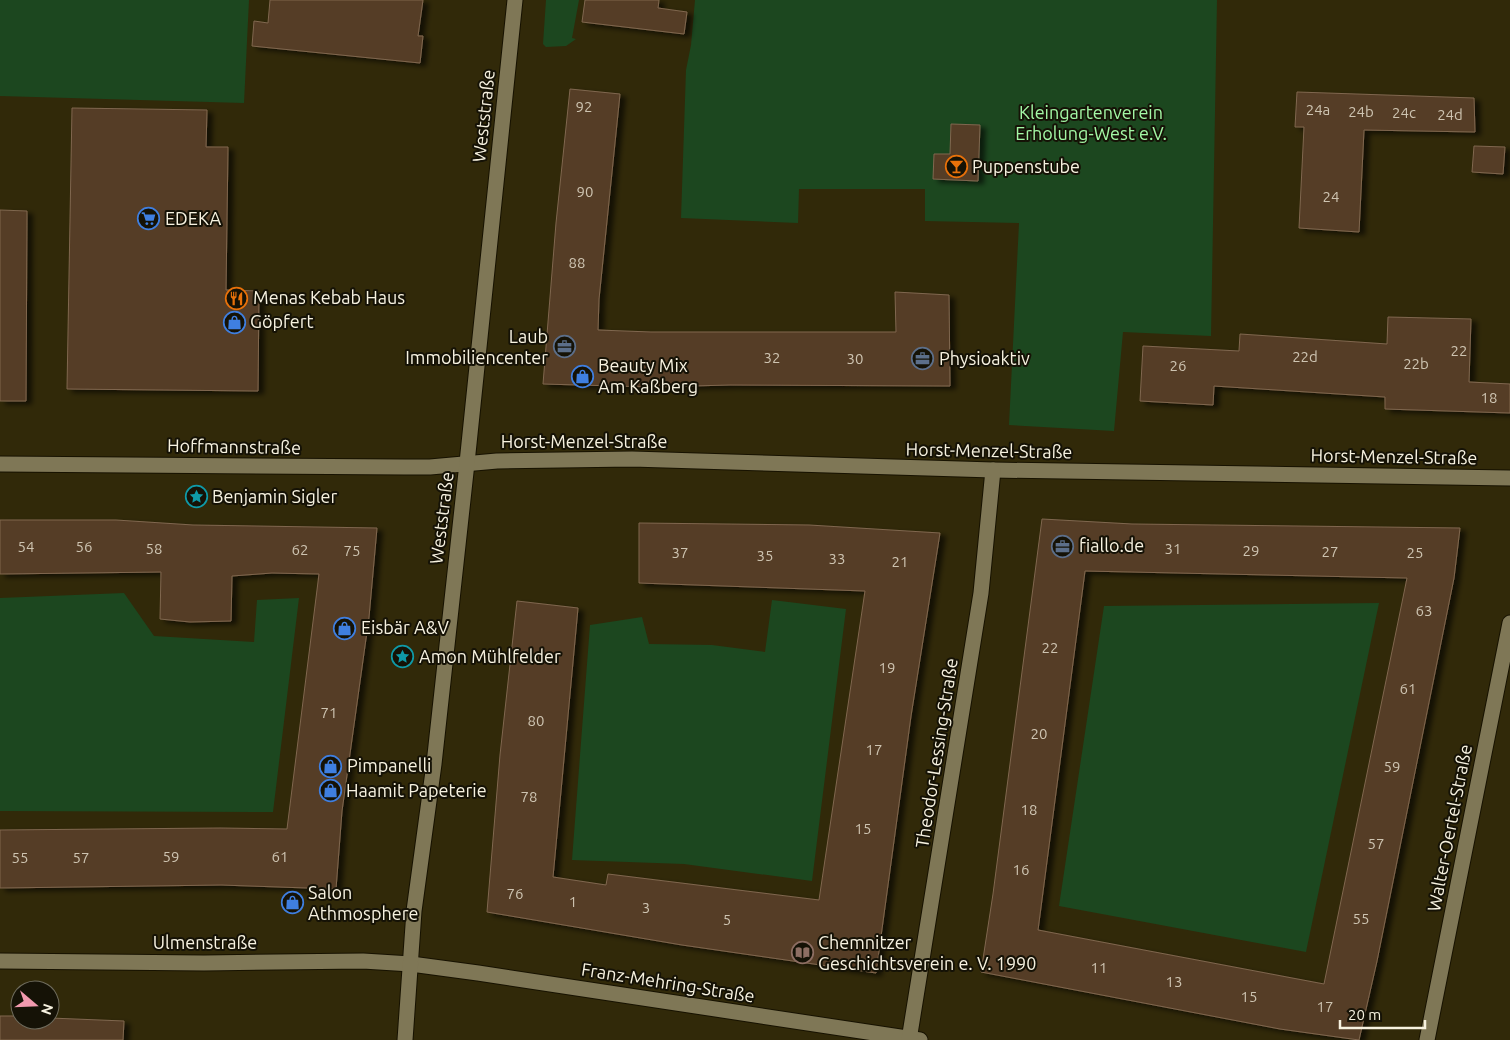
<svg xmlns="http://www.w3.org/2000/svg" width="1510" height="1040" viewBox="0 0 1510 1040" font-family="Ubuntu,sans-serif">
<defs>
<filter id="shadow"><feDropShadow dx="5.5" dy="3" stdDeviation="2.5" flood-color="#0009"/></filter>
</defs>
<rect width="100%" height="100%" fill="#312909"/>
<g fill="#1c471f">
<polygon points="0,0 249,0 244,103 0,96"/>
<polygon points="546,0 579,0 572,38 576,39 566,46 546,47 543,44"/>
<polygon points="695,0 1217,0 1211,336 1123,332 1114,431 1009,425 1019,223 925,221 925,189 799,189 798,223 681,218 686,70 691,45"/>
<polygon points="124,593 154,636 254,642 257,600 299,598 273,812 0,811 0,598"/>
<polygon points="772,600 846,609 812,881 684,864 572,860 590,625 642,617 649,644 712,645 765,652"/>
<polygon points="1379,603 1306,952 1059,906 1104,606"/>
</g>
<g fill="#543c25" stroke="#80674f" fill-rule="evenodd" filter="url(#shadow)">
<polygon points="270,0 423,0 418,36 423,36 420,63 252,46 254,21 268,23"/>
<polygon points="585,0 659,0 658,8 687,12 684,34 582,22"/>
<polygon points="570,89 620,94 599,299 598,330 651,332 896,332 895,292 949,295 950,386 730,385 652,387 543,384 556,223"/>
<polygon points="1297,92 1474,98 1475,132 1364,130 1359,232 1299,228 1304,127 1295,127"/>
<polygon points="72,108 207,110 206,147 228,147 226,290 259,291 258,391 67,389"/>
<polygon points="951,124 980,125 978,181 933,179 934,154 950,154"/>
<polygon points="1474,146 1505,147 1503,174 1472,172"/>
<polygon points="0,210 27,211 26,401 0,401"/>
<polygon points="1388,317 1471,319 1469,382 1510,384 1510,413 1385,409 1385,397 1214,386 1213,405 1140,401 1143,346 1239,351 1240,334 1387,344"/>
<path d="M1042,519L1132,524L1460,528L1454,578L1377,961L1359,1040L1280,1029L981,972L993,894ZM1085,571L1407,578L1324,984L1038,930Z"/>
<polygon points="0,520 116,520 193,525 377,528 369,617 342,811 336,889 221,885 0,888 0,830 220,828 287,829 319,574 272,573 232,576 231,621 190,622 160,619 161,572 0,574"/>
<polygon points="639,523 809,525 940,533 911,716 876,973 682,945 487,912 500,755 517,601 578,608 553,877 606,885 608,874 819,900 865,591 639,583"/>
<polygon points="0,1016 20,1016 20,1020 50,1020 50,1018 124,1021 123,1040 0,1040"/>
</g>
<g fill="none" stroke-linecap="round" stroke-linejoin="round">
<defs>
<g id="minor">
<polyline points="0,464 405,467 430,467 497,461 632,459 993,470 1510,478"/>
<polyline points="411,964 478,973 920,1040"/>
<polyline points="909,1040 981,593 993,470"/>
<polyline points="1427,1040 1510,623"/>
</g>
<g id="tertiary">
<polyline points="0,961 204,963 363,961 411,964"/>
<polyline points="405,1040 414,911 434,764 467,463 515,0"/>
</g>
</defs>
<use href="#minor" stroke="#171200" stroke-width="17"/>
<use href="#tertiary" stroke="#171200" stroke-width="17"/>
<use href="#minor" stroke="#7f7756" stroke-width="15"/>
<use href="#tertiary" stroke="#7f7756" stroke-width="15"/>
</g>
<defs>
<symbol id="bar-ring" viewBox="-11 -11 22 22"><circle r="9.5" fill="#151206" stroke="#e8710a" stroke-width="1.5"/><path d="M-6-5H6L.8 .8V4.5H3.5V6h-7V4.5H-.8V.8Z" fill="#e8710a"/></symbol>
<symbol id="supermarket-ring" viewBox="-11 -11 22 22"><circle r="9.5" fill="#151206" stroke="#3f7fe0" stroke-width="1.5"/><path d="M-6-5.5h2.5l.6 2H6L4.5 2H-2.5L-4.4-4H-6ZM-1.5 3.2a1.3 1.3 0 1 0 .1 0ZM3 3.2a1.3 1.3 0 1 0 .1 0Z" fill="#3f7fe0"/></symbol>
<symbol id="restaurant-ring" viewBox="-11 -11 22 22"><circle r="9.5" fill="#151206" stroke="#e8710a" stroke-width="1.5"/><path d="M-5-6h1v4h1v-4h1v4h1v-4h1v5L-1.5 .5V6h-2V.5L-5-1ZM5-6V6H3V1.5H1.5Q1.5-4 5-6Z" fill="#e8710a"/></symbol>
<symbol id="shop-ring" viewBox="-11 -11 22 22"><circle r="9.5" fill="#151206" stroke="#3f7fe0" stroke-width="1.5"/><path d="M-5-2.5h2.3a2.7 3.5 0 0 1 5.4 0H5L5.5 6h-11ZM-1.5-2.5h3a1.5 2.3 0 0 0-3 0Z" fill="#3f7fe0"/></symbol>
<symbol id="office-ring" viewBox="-11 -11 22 22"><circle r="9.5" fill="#151206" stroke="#5c6f8a" stroke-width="1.5"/><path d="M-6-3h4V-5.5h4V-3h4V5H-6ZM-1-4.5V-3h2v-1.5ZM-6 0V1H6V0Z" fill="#5c6f8a"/></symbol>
<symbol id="sight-ring" viewBox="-11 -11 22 22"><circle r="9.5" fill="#151206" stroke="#0f9aa8" stroke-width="1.5"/><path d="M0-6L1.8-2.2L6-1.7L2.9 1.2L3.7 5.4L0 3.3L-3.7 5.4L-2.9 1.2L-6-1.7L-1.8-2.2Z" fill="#0f9aa8"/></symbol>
<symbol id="library-ring" viewBox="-11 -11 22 22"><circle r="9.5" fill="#151206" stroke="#8d6e63" stroke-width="1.5"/><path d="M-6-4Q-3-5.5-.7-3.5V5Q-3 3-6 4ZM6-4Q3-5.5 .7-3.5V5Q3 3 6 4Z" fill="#8d6e63"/></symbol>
</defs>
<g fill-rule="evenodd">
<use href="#bar-ring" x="944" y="154" width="25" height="25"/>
<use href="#supermarket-ring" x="136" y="206" width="25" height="25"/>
<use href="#restaurant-ring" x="224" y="286" width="25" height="25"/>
<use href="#shop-ring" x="222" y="310" width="25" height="25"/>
<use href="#office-ring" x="552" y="334" width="25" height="25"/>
<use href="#office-ring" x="910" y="346" width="25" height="25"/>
<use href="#shop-ring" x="570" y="364" width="25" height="25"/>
<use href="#sight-ring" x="184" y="484" width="25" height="25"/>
<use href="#office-ring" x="1050" y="534" width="25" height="25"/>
<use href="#shop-ring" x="332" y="616" width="25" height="25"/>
<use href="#sight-ring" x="390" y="644" width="25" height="25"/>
<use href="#shop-ring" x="318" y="754" width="25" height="25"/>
<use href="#shop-ring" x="318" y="778" width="25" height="25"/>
<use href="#shop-ring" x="280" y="890" width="25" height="25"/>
<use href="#library-ring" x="790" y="940" width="25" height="25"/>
</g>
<g text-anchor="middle" stroke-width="4" stroke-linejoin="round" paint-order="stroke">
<g font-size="15" fill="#cec4b1">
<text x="584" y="112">92</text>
<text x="1318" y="115">24a</text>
<text x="1361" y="117">24b</text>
<text x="1404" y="118">24c</text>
<text x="1450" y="120">24d</text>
<text x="585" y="197">90</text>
<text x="1331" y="202">24</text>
<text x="577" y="268">88</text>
<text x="1459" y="356">22</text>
<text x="1305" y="362">22d</text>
<text x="772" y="363">32</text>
<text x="855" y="364">30</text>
<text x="1416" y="369">22b</text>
<text x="1178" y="371">26</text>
<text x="1489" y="403">18</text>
<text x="26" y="552">54</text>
<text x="84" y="552">56</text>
<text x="154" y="554">58</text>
<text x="1173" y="554">31</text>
<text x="300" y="555">62</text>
<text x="352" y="556">75</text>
<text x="1251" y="556">29</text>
<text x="1330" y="557">27</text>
<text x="680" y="558">37</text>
<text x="1415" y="558">25</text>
<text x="765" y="561">35</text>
<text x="837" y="564">33</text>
<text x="900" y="567">21</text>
<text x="1424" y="616">63</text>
<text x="1050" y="653">22</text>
<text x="887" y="673">19</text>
<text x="1408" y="694">61</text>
<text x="329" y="718">71</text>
<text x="536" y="726">80</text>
<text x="1039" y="739">20</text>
<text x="874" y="755">17</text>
<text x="1392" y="772">59</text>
<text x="529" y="802">78</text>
<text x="1029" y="815">18</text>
<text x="863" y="834">15</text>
<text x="1376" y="849">57</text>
<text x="171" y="862">59</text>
<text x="280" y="862">61</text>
<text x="20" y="863">55</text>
<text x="81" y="863">57</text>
<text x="1021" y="875">16</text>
<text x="515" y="899">76</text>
<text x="573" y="907">1</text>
<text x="646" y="913">3</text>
<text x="1361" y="924">55</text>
<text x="727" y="925">5</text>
<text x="1099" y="973">11</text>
<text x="1174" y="987">13</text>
<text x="1249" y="1002">15</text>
<text x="1325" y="1012">17</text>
</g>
<g font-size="18" fill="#a3f8a5" stroke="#151206">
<text x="1091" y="119">Kleingartenverein<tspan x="1091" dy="21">Erholung-West e.V.</tspan></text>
</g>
<g font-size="18" fill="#f7f2e0" stroke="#151206">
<text transform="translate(484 116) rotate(-84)" y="6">Weststraße</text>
<text x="584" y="448">Horst-Menzel-Straße</text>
<text transform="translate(234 447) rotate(1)" y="6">Hoffmannstraße</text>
<text transform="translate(989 451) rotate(1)" y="6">Horst-Menzel-Straße</text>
<text transform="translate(1394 457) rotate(1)" y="6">Horst-Menzel-Straße</text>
<text transform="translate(442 518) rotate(-83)" y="6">Weststraße</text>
<text transform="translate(937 753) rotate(-81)" y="6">Theodor-Lessing-Straße</text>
<text transform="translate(1450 828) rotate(-79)" y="6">Walter-Oertel-Straße</text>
<text x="205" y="949">Ulmenstraße</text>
<text transform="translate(668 983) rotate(9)" y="6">Franz-Mehring-Straße</text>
</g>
<g font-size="18" fill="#f7f2e0" stroke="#151206" text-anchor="start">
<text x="972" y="173">Puppenstube</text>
<text x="165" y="225">EDEKA</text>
<text x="253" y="304">Menas Kebab Haus</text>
<text x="250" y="328">Göpfert</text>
<text x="548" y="343" text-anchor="end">Laub<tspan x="548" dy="21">Immobiliencenter</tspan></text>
<text x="939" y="365">Physioaktiv</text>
<text x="598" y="372">Beauty Mix<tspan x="598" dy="21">Am Kaßberg</tspan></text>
<text x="212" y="503">Benjamin Sigler</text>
<text x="1079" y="552">fiallo.de</text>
<text x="361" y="634">Eisbär A&amp;V</text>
<text x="419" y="663">Amon Mühlfelder</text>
<text x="347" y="772">Pimpanelli</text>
<text x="346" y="797">Haamit Papeterie</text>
<text x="308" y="899">Salon<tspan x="308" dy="21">Athmosphere</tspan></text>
<text x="818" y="949">Chemnitzer<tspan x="818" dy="21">Geschichtsverein e. V. 1990</tspan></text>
</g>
</g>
<g transform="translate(35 1005) rotate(109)"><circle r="24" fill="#151206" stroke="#6f6c5d"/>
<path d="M0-4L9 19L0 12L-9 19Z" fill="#f29aaf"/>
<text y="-8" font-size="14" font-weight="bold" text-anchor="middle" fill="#f7f2e0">N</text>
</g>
<path d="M1340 1020v8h85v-8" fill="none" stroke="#f7f2e0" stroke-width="2.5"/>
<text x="1348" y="1020" font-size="15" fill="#f7f2e0" stroke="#151206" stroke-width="4" paint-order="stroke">20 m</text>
</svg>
